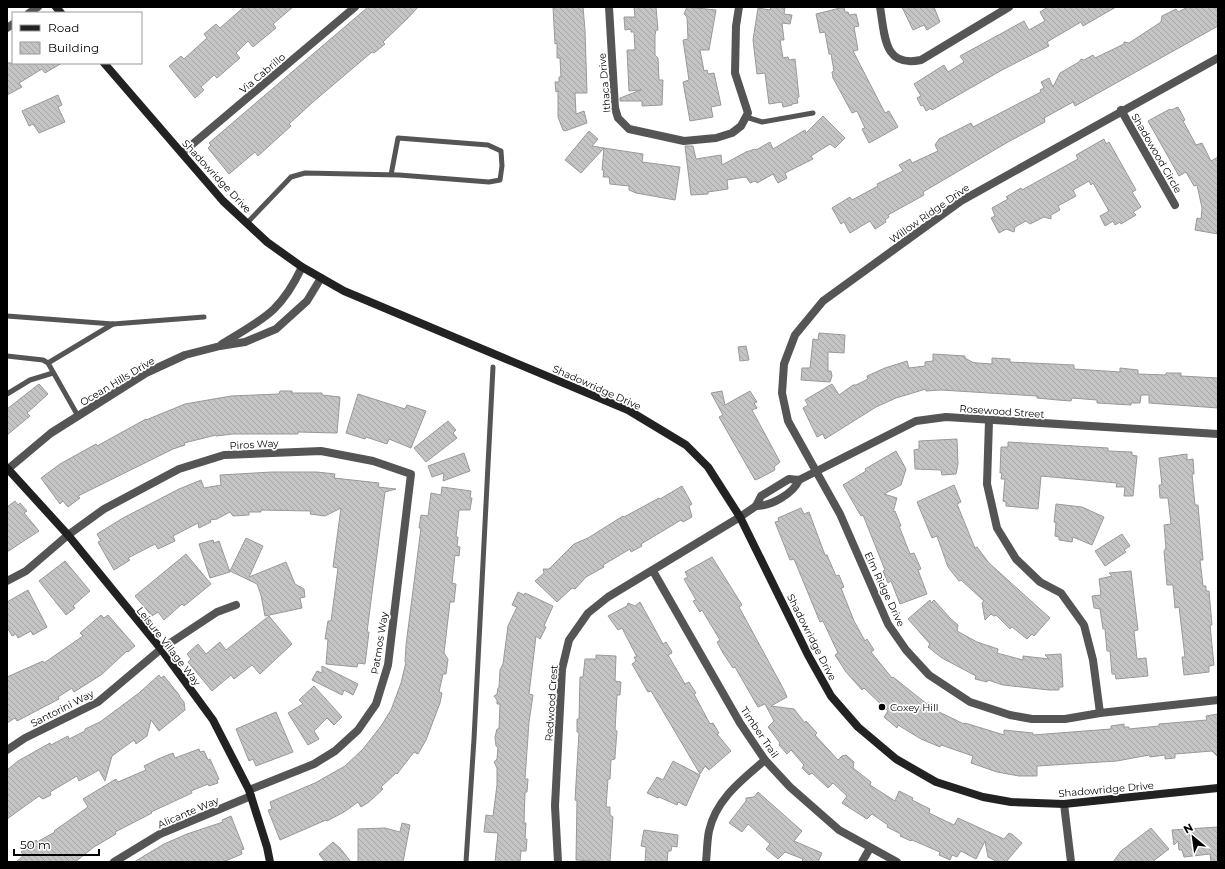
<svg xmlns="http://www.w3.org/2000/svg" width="1225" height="869" viewBox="0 0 1225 869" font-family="Montserrat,sans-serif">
<defs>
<pattern id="building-back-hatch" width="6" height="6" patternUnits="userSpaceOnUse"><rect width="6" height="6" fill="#c4c4c4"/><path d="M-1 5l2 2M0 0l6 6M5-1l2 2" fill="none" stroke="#a7a7a7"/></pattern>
</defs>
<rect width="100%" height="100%" fill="#fff"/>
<g fill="url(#building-back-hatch)" stroke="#999">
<polygon points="244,7 293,7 273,24 276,28 253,47 248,41 236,53 240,58 217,78 214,75 201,87 204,90 195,98 169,66 181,56 184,59 207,38 204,34 216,24 220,28"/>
<polygon points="368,7 418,7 408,18 383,42 385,44 374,53 372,52 313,102 289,124 291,126 258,156 255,152 229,174 208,148 211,145 209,143"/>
<polygon points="553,7 583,7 585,30 587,93 575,93 576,114 584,111 587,123 565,131 563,130 558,117 558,91 556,92 555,82 559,82 559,77 561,77 560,58 557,58 557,43 555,44"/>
<polygon points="634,7 656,7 658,30 656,30 655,35 655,55 658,58 659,80 663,80 662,105 642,106 642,101 620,101 620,98 641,90 629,91 627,50 635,50 634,32 631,32 631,29 625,30 624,17 635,17"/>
<polygon points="687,7 716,10 709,50 700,50 704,71 707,70 708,74 714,73 721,105 711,107 713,117 690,121 683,82 689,80 683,40 688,39 687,17 684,14"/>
<polygon points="771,7 785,7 784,14 792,15 790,24 782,23 784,40 780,40 783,58 788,57 789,60 795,59 799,97 797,98 798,103 792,104 792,105 783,107 782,102 769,104 765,73 757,74 753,40 758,8 770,10"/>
<polygon points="844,7 845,12 848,12 849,15 856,14 859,26 854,27 858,50 853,51 885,113 889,111 898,127 869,143 862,129 865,128 857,111 852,113 833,78 832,72 834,71 831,54 829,54 825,32 820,33 816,14"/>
<polygon points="902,7 934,7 940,22 927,30 924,25 913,30"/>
<polygon points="1048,7 1116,7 1083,26 1081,22 1047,42 1049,46 1002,70 932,110 931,108 926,111 923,105 921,106 917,98 921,96 914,84 944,65 948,72 964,62 960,56 1024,21 1029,30 1045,21 1040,12"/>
<polygon points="1188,7 1218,7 1218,26 1075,106 1073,102 1044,118 1045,122 1008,142 923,192 924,195 888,215 889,217 885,220 886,222 875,229 870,221 850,233 844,222 841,224 832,208 850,197 852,200 878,186 877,184 903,171 899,165 910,159 912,163 938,151 935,145 939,139 971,123 973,127 1041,92 1040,90 1044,88 1041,82 1049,78 1053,87 1060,73 1079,62 1081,59 1084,60 1093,55 1095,58 1124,44 1124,42 1129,43 1161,22 1162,16 1176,9 1178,12"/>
<polygon points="7,63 62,63 45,73 42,69 19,83 22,87 7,95"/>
<polygon points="58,95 62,105 58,107 65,122 39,133 33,124 29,126 22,111"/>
<polygon points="1178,107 1185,120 1183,121 1196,145 1202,143 1211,161 1218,157 1218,234 1195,230 1197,218 1201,219 1202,208 1197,185 1194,186 1186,172 1179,176 1148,121 1170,109 1171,110"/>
<polygon points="823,116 845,138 835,148 830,144 811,156 813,159 785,173 787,178 778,183 773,174 757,183 755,181 750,183 747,178 745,177 727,180 728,189 708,192 708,194 691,195 685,146 693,146 696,159 721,155 722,165 746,152 755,149 756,150 770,142 773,149 805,130 806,133"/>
<polygon points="589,131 598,139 592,146 604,148 581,173 565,160"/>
<polygon points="1104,139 1106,144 1109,142 1136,190 1132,192 1141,207 1133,212 1136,215 1121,224 1120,222 1115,225 1113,221 1105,226 1100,216 1109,211 1093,183 1091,185 1089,181 1073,190 1076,196 1058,206 1060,210 1051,215 1051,219 1044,217 1030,224 1026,221 1015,227 1014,232 1006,229 999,233 991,218 995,216 992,208 1008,199 1006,197 1021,188 1022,190 1078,159 1076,155"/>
<polygon points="604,148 643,154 642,162 680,167 675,200 636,193 629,190 629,186 610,184 609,177 603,177 604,170 602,170"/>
<polygon points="819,333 845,335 844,353 828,352 828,371 831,371 832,376 830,382 801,380 802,368 810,368 813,339 818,340"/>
<polygon points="746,346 749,360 740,361 738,347"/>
<polygon points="933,354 965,356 965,358 972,362 977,363 992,364 992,358 1010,359 1010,362 1074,365 1074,369 1120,372 1120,368 1138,370 1138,374 1166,375 1166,373 1181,373 1181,376 1218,378 1218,408 1149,403 1149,395 1141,395 1140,403 1131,403 1131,405 1097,403 1097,400 1072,398 1071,401 1058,400 1037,398 1037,396 941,390 926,391 926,389 896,398 876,407 825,439 823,434 817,437 803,408 808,405 805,400 832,384 839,395 853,385 856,385 868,379 867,376 885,368 907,361 909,368 925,366 925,362 933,361"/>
<polygon points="39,384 48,394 27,413 30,416 7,435 7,409"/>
<polygon points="280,391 292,391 292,393 322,393 322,395 340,397 337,433 298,432 298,434 233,434 216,436 216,435 184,443 185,445 173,449 78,496 80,498 68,507 63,501 60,504 41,478 60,464 96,444 97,446 146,419 146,420 185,404 231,396 279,394"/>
<polygon points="722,391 725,405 750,391 757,402 754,403 757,408 752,410 780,462 774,467 775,470 760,478 755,480 719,417 723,415 711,393"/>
<polygon points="358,394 405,409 407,405 426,411 411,448 389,439 387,444 366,437 365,439 346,433"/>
<polygon points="448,421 456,430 453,433 457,438 426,462 414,448"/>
<polygon points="957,439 958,464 956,474 942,475 941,470 915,469 914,450 919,449 919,441"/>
<polygon points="1008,442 1108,448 1108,451 1132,452 1132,455 1137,456 1133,496 1124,496 1125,487 1116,487 1117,483 1041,476 1038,509 1006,506 1006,502 1003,501 1005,479 1001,479 1002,473 1000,473 1001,447 1008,447"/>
<polygon points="896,451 906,469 901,485 884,494 897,498 893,512 895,511 901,526 899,526 910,554 914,553 921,569 918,570 927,594 900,604 891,581 888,583 883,571 885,570 863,515 861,516 843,485 866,471 865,469"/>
<polygon points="464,453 470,471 443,481 444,473 432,477 428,466"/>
<polygon points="1187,454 1187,460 1193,459 1194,474 1192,474 1195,505 1198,505 1203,560 1200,560 1203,586 1206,586 1206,591 1209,591 1212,625 1210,625 1214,665 1209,666 1209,672 1184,675 1182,657 1185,657 1179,607 1175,608 1173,585 1167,585 1164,551 1166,548 1164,525 1171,524 1168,498 1160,498 1159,485 1162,485 1159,458"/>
<polygon points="272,472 317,472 335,474 334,478 379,483 378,487 396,489 385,492 367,632 369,632 365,664 358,663 357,667 326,664 328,639 325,639 328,621 331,621 338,568 333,567 341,508 325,516 310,514 311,511 261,510 261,512 249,512 249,515 233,516 230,512 217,519 210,520 211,522 199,528 198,523 173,536 175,541 158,549 155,544 128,558 130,560 114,570 98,542 101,541 97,534 123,518 179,489 201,480 204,488 221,485 220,475"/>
<polygon points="954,485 961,502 957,504 975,548 977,547 989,563 1050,618 1034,636 1032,634 1027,639 1012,627 1010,629 996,615 994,616 991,614 985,620 982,603 984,601 961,580 959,581 948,567 937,536 932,538 917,502"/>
<polygon points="682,486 692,504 689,506 692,517 683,522 681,520 641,544 642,546 631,552 630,549 603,565 604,567 586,577 575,589 572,588 557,602 535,581 544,573 543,569 549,569 574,544 588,538 623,516 624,517 659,498 660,499"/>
<polygon points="442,487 471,491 470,498 472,498 470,510 459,510 456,537 458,537 457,546 460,547 459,556 455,555 452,583 456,584 454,602 450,602 444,653 448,659 446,674 443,674 439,692 442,693 440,703 426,740 418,754 414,752 397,774 396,773 381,787 383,789 369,802 361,807 358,802 344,812 327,821 326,820 280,840 268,810 272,809 270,802 315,783 345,766 363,749 381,726 391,710 401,683 406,662 405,662 406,645 421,528 419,528 421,515 428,516 431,493 441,495"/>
<polygon points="15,501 18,505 20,503 27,511 24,513 39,531 7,552 7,507"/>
<polygon points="1056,504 1082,507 1104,517 1092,545 1073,537 1072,542 1059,540 1059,537 1055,536 1056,523 1054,522"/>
<polygon points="801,508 804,514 809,512 825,555 827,555 836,576 839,575 844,587 841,588 854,621 865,641 867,639 874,650 871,652 892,678 893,677 927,704 928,702 939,708 937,711 964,724 965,723 1004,735 1004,730 1033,733 1033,735 1111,729 1111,726 1124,724 1124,727 1129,727 1129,729 1159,726 1159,724 1207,720 1206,716 1218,714 1218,757 1212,751 1175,754 1175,758 1165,759 1165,755 1150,757 1149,755 1117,761 1037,766 1037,776 1019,776 997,772 971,763 973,756 941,745 940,747 921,739 898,725 897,728 884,717 888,711 864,688 862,690 846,672 835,655 838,653 823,621 820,622 794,559 790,560 775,522 779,521 778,518"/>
<polygon points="1122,534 1130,546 1124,550 1126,552 1105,566 1095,551"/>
<polygon points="246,538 263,546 249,577 286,562 295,584 304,589 305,597 300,598 302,608 265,616 261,595 257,584 230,571"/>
<polygon points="213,540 214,543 219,541 230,572 210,578 199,544"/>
<polygon points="186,554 211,584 184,606 182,604 164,620 158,612 152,616 135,596"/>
<polygon points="712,557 742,605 739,607 784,690 787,697 771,706 794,709 805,723 806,721 817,733 815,735 838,760 842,756 846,755 854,762 853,768 871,782 870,785 895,801 899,791 913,798 912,800 930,809 929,813 954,825 958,818 1004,839 1009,833 1013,835 1022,843 1006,862 998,862 988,857 985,841 976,859 961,851 957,857 952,855 950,860 939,855 940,852 912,840 911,841 900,836 901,834 887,827 888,825 872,814 867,819 842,803 847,796 833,783 828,788 812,773 809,775 802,768 804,765 791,750 787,754 779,745 780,743 768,727 774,721 765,704 758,707 735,667 733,668 723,653 717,642 720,640 702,610 700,612 693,601 696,600 684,579 688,577 685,572"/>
<polygon points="65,561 90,591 73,606 75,608 66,615 39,581"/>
<polygon points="1131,571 1138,630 1134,631 1137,659 1146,658 1148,676 1116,679 1115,674 1112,674 1110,651 1107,651 1105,629 1103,629 1100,609 1094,608 1092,596 1101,595 1099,579 1112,576 1109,573"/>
<polygon points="28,590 47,627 33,635 31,631 18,638 16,634 12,636 7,627 7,602"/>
<polygon points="518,592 524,595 525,593 553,606 544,626 546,627 540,639 536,636 529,694 533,695 529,722 525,779 528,779 527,792 525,792 524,823 526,823 525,839 527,839 526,851 521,851 520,862 495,862 498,833 484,832 486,815 493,816 497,785 497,768 494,762 497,759 498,747 496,746 495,737 497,729 499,729 500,704 497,704 497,700 494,696 497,694 498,688 499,688 500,670 503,664 508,626 517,607 512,605"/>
<polygon points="930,600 931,603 934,600 950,618 958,625 957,631 977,642 998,649 997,653 1023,660 1023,656 1049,659 1045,655 1061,654 1063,687 1059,687 1059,690 1049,690 1003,685 988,680 987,682 975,679 976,676 942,658 928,647 930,644 908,619"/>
<polygon points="640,602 663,644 666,642 671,650 672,653 668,655 685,684 689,682 696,693 694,694 710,724 713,723 719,733 717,734 731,751 709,770 705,766 700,774 651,691 648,692 632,664 636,661 634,657 637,657 622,628 618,630 608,616 627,606 628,603 635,606"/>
<polygon points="101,615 104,618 108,615 135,646 128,652 127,651 101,675 74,692 72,688 58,697 59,699 17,721 15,718 7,723 7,677 43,661 44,663 83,636 80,633"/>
<polygon points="269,616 292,644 260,674 252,665 234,679 231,675 212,691 188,662 191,659 187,654 198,644 206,654 220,642 226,650"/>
<polygon points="596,655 616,656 615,681 621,682 620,695 617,695 615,730 617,731 615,756 615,759 611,760 610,779 608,779 606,807 610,807 610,815 613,817 610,862 576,860 577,801 575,800 579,732 577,732 577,719 579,719 580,677 583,677 585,659 596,659"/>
<polygon points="322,666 358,684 353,695 344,690 342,695 312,680 317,671 322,673"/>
<polygon points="159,675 161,678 164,676 180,696 179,696 184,702 185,710 159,731 151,720 147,736 136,744 134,740 112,756 105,781 99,770 79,781 77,776 50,792 51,795 43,799 39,796 7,819 7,770 18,761 50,743 51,745 68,736 69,739 85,731 85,729 100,722 139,693"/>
<polygon points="314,686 342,717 334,725 327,718 314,731 319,739 308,745 288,713 303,704 299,700"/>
<polygon points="276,712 293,752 256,766 253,759 249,761 236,729"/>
<polygon points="199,749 200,752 204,751 208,760 210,759 219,779 217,780 218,783 209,786 208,784 191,791 192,793 151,812 152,813 115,832 116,834 94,847 75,862 16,862 24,855 21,852 36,840 37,842 55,832 54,831 88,807 83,799 116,779 118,782 146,770 144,766 158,759 173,753 175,758"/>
<polygon points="673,761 700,775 686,806 678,802 677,805 659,797 658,798 647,793 657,777 663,780"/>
<polygon points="758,792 802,831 794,841 822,853 818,862 802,862 803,859 785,852 778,859 766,849 770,844 748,824 742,832 729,823 746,801 746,798 754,797"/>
<polygon points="231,816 244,849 241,850 242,854 223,862 134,862 164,844 187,834 223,822 222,820"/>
<polygon points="402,823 410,825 403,862 358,862 358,829 385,828 400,832"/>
<polygon points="1218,827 1218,862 1211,862 1210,854 1184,857 1182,850 1179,850 1178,841 1174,845 1172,830"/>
<polygon points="1151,828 1169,849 1152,862 1113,862 1121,851"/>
<polygon points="644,830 678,835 677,847 672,846 671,851 668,851 667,862 645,862 646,847 641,846"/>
<polygon points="333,842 340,848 351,862 325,862 319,854"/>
</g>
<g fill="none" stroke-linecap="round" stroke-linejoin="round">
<g stroke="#555" stroke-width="5">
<polyline points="746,117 762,122 813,113"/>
<polyline points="247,223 291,177 305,173 399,175 489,182 500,180 502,166 501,151 488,145 398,138 391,175"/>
<polyline points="7,316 113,324 48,363"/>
<polyline points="113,324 204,317"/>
<polyline points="7,356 43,360 48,363 78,416"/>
<polyline points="7,394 30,380 53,373"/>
<polyline points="466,862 474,739 493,367"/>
</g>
<g stroke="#555" stroke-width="8">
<polyline points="609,7 615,108 618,118 629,129 684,141 716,138 732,133 741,126 748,113 735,73 736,26 739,7"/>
<path d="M880,7C885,35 883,68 921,60L1009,7"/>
<polyline points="29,13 38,7"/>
<polyline points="7,28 13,24"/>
<polyline points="1218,58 961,201 823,301 795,335 784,364 782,393 788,421 840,514 888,624 906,650 929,675 970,702 1010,715 1032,719 1065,719 1100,713 1218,700"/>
<polyline points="1121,110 1175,205"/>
<polyline points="182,153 355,7"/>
<path d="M222,344C264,318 280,313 302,267"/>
<polyline points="989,421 987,484 997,528 1016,559 1040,582 1061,593 1084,625 1093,660 1100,713"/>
<polyline points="8,469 51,433 146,373 185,355 220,346 245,342 276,329 307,301 321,278"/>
<path d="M756,506C771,506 793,494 799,480"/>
<polyline points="653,571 740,723 765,760 790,787 839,830 897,862"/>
<polyline points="7,581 26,571 68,535 104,509 179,469 224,455 321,451 373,461 411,474 388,665 376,704 358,730 335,751 314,764 249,790"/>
<polyline points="7,750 25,738 98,702 161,649 217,612 236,605"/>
<polyline points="1064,804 1071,862"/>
<polyline points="114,862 160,834 251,796"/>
<polyline points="558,862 555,806 562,669 569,640 588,613 608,597 740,517 756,506 761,496 789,479 799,480 916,421 946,417 1218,434"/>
<path d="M706,862C707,852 707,841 709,831C716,799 742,780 765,760"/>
<polyline points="862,862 870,848"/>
</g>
<g stroke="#222" stroke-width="8">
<polyline points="56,7 61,13"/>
<polyline points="104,63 223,201 267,242 302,267 344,291 628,410 686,445 708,467 740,517 808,655 831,696 858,727 896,759 936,782 983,797 1011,802 1064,804 1218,788"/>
<polyline points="7,468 68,535 161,649 213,720 249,790 267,847 270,862"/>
</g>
</g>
<circle fill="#000" stroke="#fff" stroke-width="1.5" cx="882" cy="707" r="4"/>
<g text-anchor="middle" stroke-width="3.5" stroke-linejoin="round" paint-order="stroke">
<g font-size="10" fill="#000" stroke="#fff">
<text transform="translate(262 73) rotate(-40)" y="4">Via Cabrillo</text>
<text transform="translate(604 83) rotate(-95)" y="4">Ithaca Drive</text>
<text transform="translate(1157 153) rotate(60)" y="4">Shadowood Circle</text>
<text transform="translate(217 176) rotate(47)" y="4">Shadowridge Drive</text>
<text transform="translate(929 213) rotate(-35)" y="4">Willow Ridge Drive</text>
<text transform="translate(117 381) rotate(-31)" y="4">Ocean Hills Drive</text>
<text transform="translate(597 387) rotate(24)" y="4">Shadowridge Drive</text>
<text transform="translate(1002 411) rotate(4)" y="4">Rosewood Street</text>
<text transform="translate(254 444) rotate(-3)" y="4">Piros Way</text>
<text transform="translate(885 589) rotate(65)" y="4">Elm Ridge Drive</text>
<text transform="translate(812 637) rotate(63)" y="4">Shadowridge Drive</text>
<text transform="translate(379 643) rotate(-81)" y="4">Patmos Way</text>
<text transform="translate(169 646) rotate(52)" y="4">Leisure Village Way</text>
<text transform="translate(551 703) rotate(-86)" y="4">Redwood Crest</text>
<text transform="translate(62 708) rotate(-27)" y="4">Santorini Way</text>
<text transform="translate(760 732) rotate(56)" y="4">Timber Trail</text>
<text transform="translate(1106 789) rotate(-5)" y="4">Shadowridge Drive</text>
<text transform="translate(188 812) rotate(-23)" y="4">Alicante Way</text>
</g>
<g font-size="10" fill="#000" stroke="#fff" text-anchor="start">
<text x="890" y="711">Coxey Hill</text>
</g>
</g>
<rect width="1225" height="869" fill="none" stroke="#000000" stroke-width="16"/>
<rect x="12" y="12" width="130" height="52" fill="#ffffff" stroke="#999999"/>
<rect x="20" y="25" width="20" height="6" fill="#222222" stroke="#999999"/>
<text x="48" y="32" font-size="12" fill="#000000">Road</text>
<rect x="20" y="42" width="20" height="12" fill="url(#building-back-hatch)" stroke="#999999"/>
<text x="48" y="52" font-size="12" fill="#000000">Building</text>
<g transform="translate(1193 837) rotate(331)" stroke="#ffffff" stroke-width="3" paint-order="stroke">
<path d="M0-3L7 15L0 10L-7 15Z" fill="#000000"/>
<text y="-6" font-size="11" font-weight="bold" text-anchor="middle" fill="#000000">N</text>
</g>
<path d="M14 849v6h85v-6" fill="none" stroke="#000000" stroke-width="2"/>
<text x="20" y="849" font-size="12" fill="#000000" stroke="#ffffff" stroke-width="3" paint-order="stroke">50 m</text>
</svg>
